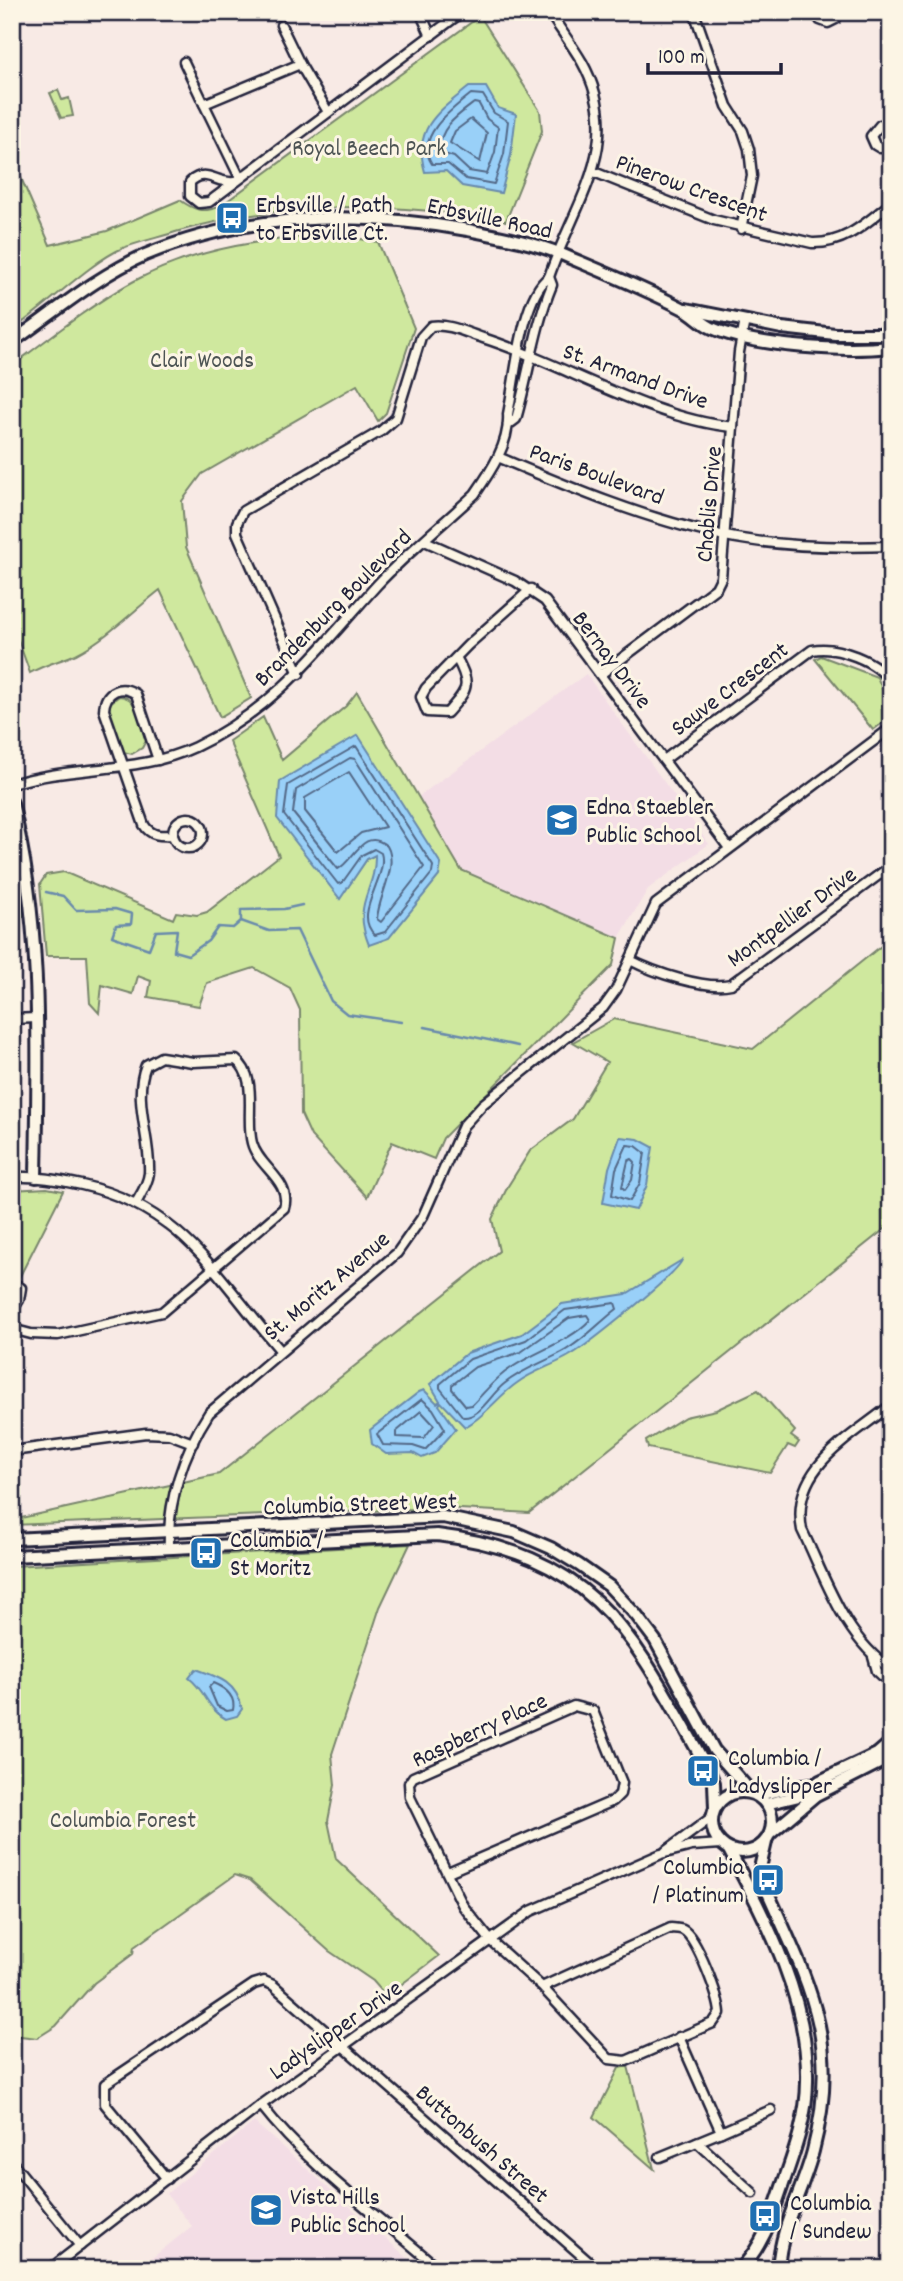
<svg xmlns="http://www.w3.org/2000/svg" width="903" height="2281" viewBox="0 0 903 2281" font-family="Dekko,sans-serif">
<rect width="100%" height="100%" fill="#f8eae5"/>
<filter id="ink" filterUnits="userSpaceOnUse"><feTurbulence type="fractalNoise" baseFrequency=".0143" numOctaves="2"/><feDisplacementMap in="SourceGraphic" scale="14" xChannelSelector="R" yChannelSelector="G"/><feConvolveMatrix kernelMatrix="1 2 1 2 8 2 1 2 1" color-interpolation-filters="sRGB"/></filter>
<g filter="url(#ink)">
<g fill="#f3dde5">
<polygon points="586,674 709,844 648,889 619,938 461,870 418,797"/>
<polygon points="254,2122 420,2269 143,2269 142,2266 192,2226 166,2194"/>
</g>
<g fill="#cfe89e" stroke="#78856c" stroke-width="2" fill-rule="evenodd">
<path d="M480,16L540,111L542,131L506,221C395,202 288,200 179,231C161,237 141,241 123,248C90,262 45,308 12,330V157L50,245L107,231L180,200C194,210 202,213 219,207Z"/>
<polygon points="58,90 62,100 69,98 73,116 61,118 50,93"/>
<path d="M336,235L378,242L414,328L386,413L378,421L357,385L202,474L182,501L186,547L251,698L220,717L160,590C133,611 107,638 76,654C61,661 45,664 30,673L12,623V366C49,338 100,298 140,278C201,247 268,238 336,235Z"/>
<polygon points="821,656 877,677 891,708 889,718 873,730 815,659"/>
<path d="M357,692L461,870L619,938L613,965L443,1138L434,1159L392,1142L367,1197L311,1136L301,1114L300,1010L290,988L254,968L207,983L199,1006L148,997L151,981L138,976L133,994L102,985L99,1013L90,1003L87,956H46L40,884L46,875L64,872L173,919L176,912L197,915L207,912L279,856L229,741L263,717L282,760L346,706ZM358,735L389,938L375,855L367,859L340,898Z"/>
<path d="M119,696C139,696 141,725 146,741L142,748L132,754L123,752L109,710V704Z"/>
<polygon points="12,847 24,916 12,919"/>
<polygon points="891,938 891,1224 529,1513 442,1508 12,1525 12,1520 219,1474 499,1251 492,1219 508,1186 530,1151 573,1119 607,1062 573,1042 614,1019 753,1049"/>
<polygon points="47,1188 63,1191 19,1278 12,1276 12,1190"/>
<polygon points="758,1390 795,1431 791,1436 799,1442 795,1448 788,1445 770,1473 648,1448 646,1441 685,1417 716,1410"/>
<polygon points="410,1544 380,1607 332,1754 335,1785 328,1821 336,1859 439,1956 386,1996 373,1981 329,1951 250,1880 235,1875 134,1947 133,1954 94,1983 56,2026 37,2038 12,2035 12,1566"/>
<polygon points="628,2066 654,2169 594,2117 619,2068"/>
</g>
<g fill="#99d0f8" stroke="#698aac" stroke-width="2">
<path d="M469,87H486L498,108L516,114L511,155L501,193L462,186L446,171L425,172C412,128 439,111 469,87Z"/>
<path d="M358,735L441,864L439,876L389,938L369,945C351,901 376,892 375,855L367,859L340,899L277,818L280,781Z"/>
<polygon points="620,1137 638,1139 653,1147 647,1185 636,1210 603,1203 609,1168"/>
<path d="M682,1260C677,1274 587,1346 569,1356C552,1366 533,1371 517,1383C497,1397 486,1416 465,1427L441,1402L439,1405L456,1429L435,1453L422,1458L413,1453L386,1454L372,1444L370,1430L419,1392L424,1390L437,1403L440,1401L430,1384L467,1353L522,1334L562,1304L626,1294Z"/>
<path d="M196,1669C219,1677 237,1683 242,1709L237,1716L226,1719C207,1709 206,1691 189,1678Z"/>
</g>
<g fill="none" stroke-linecap="round" stroke-linejoin="round">
<g stroke="#526887" stroke-width="2">
<path d="M471,94L483,95L494,113L508,121L504,154L494,184L466,179L448,164H432C414,137 452,109 471,94Z"/>
<path d="M474,103L479,104L487,119L498,127L495,152L487,174L469,171L454,157L438,152C441,127 454,118 474,103Z"/>
<polygon points="471,119 487,133 480,162 450,143 455,131"/>
<path d="M356,746L433,866L432,873L385,932L375,935C351,914 389,877 381,853L374,849L362,855L342,883L338,884L284,815L288,785Z"/>
<path d="M350,758L355,759L424,867L381,922L377,919C378,897 399,866 387,846C363,826 354,861 338,869L293,813L296,790Z"/>
<polygon points="349,772 385,827 361,833 338,852 305,811 305,798"/>
<polygon points="627,1145 636,1146 645,1153 640,1183 630,1201 612,1195 616,1169"/>
<polygon points="632,1159 635,1162 632,1180 625,1190 622,1187 628,1161"/>
<path d="M615,1303L617,1309C600,1322 585,1339 566,1350C546,1362 523,1368 504,1384C491,1394 480,1418 463,1417L440,1388V1384L470,1359L526,1340L565,1310Z"/>
<path d="M587,1315L590,1320C568,1343 537,1350 511,1368C495,1378 485,1392 472,1405L466,1406L452,1389V1385L475,1367L521,1352L569,1318Z"/>
<polygon points="422,1399 433,1409 445,1429 425,1450 413,1446 383,1445 377,1434"/>
<polygon points="421,1411 434,1425 424,1438 396,1437 396,1432"/>
<path d="M213,1683C225,1688 236,1696 233,1710L227,1711L217,1706L209,1687Z"/>
</g>
<g stroke="#698aac" stroke-width="2.5">
<polyline points="46,892 63,896 76,910 115,909 132,914 131,924 116,925 112,936 149,949 156,931 177,930 174,951 188,955 208,941 218,927 233,928 241,921 241,910 284,909 302,905"/>
<polyline points="12,893 16,895"/>
<polyline points="241,921 269,931 297,930 331,1001 347,1014 401,1022"/>
<polyline points="425,1027 518,1046"/>
<polyline points="12,1894 17,1897"/>
</g>
<defs>
<g id="street">
<polyline points="420,12 431,36"/>
<polyline points="694,12 727,106 743,131 749,149 752,176 741,229"/>
<polyline points="817,12 820,20 828,23 836,19 839,12"/>
<polyline points="281,25 300,64"/>
<polyline points="184,62 204,104"/>
<polyline points="891,127 880,125 871,136 875,145 880,148 891,146"/>
<path d="M594,172L714,220L812,243C845,244 866,223 891,203"/>
<polyline points="240,178 204,104 300,64 328,112"/>
<path d="M234,182C215,184 207,167 190,182V196L199,203L209,202L462,12"/>
<path d="M508,425L516,419C529,374 534,329 552,285L549,277C574,202 627,143 582,62C572,45 560,29 549,12"/>
<path d="M498,457C571,488 647,520 725,536C780,547 835,548 891,546"/>
<polyline points="425,541 515,581 545,601 729,848"/>
<path d="M457,659C472,687 467,690 447,713L427,712L421,697L426,688L468,645L531,589"/>
<path d="M299,674L237,533V523L243,511L381,431L396,418L421,337L431,326C448,323 467,333 483,338C565,364 648,418 733,427"/>
<polyline points="601,674 716,588 721,578 739,352 745,320"/>
<path d="M158,760L136,694C120,684 105,691 104,710L144,825C151,836 160,836 173,835"/>
<path d="M664,760L812,650C836,645 879,661 891,683"/>
<path d="M12,784C71,765 138,774 195,747C275,709 320,648 377,585C407,553 443,524 475,494C491,471 510,443 508,414C515,381 521,297 549,277"/>
<circle cx="188" cy="833" r="15"/>
<path d="M630,960C653,972 705,990 731,984L891,866"/>
<polyline points="12,1019 37,1018"/>
<path d="M12,1177C36,1176 59,1180 82,1185C184,1208 217,1278 280,1350"/>
<polyline points="12,1282 21,1288 19,1300 12,1311"/>
<path d="M12,1329L31,1334L58,1335L162,1312L284,1208C292,1181 258,1167 252,1143C245,1118 259,1077 236,1060L193,1062L161,1057L146,1065C132,1100 151,1138 149,1173C148,1184 141,1194 136,1203"/>
<path d="M891,1405C849,1439 790,1468 802,1530C826,1579 844,1638 891,1669"/>
<polyline points="12,1451 146,1433 169,1434 193,1443"/>
<path d="M169,1549C167,1502 183,1453 209,1413L397,1253L423,1216L463,1126L483,1104L603,1008L616,990L656,904L891,728"/>
<polyline points="873,1657 877,1671 891,1684"/>
<polyline points="666,1851 712,1817"/>
<path d="M448,1872L613,1801L620,1794L622,1783L593,1711L574,1706L413,1777L409,1783L410,1797L463,1906L491,1941L542,1987L609,2059L626,2061L713,2023L720,2013C719,1998 697,1937 683,1930C682,1929 673,1928 671,1928L542,1987"/>
<path d="M261,2105C310,2168 379,2216 439,2269"/>
<polyline points="721,2132 771,2110"/>
<polyline points="697,2142 753,2193"/>
<polyline points="660,2157 721,2132 679,2037"/>
<polyline points="12,2162 80,2246"/>
<polyline points="167,2179 105,2104 105,2084 254,1984 264,1981 273,1985 597,2269"/>
<polyline points="50,2269 261,2105 531,1911 661,1854 692,1846 721,1844"/>
</g>
<g id="secondary">
<polyline points="686,309 782,328 835,334 891,334"/>
<path d="M12,342C55,312 97,276 145,255C248,212 360,211 468,230C498,236 532,242 561,254C601,271 643,288 682,308C693,313 701,323 712,328C756,347 844,352 891,347"/>
<path d="M12,803C43,925 38,1052 36,1177"/>
<polyline points="12,1539 443,1517 514,1532 551,1548 579,1565 609,1586 636,1615 655,1640 714,1750 752,1793"/>
<path d="M12,1556L437,1535C603,1555 636,1643 710,1773L714,1783L715,1808"/>
<circle cx="742" cy="1822" r="30"/>
<polyline points="756,1795 810,1784"/>
<polyline points="766,1804 799,1796 820,1781 877,1754 891,1742"/>
<polyline points="771,1833 816,1795 891,1757"/>
<path d="M766,1842L760,1868L762,1879C806,1980 843,2036 813,2151C802,2193 781,2224 778,2269"/>
<path d="M729,1850C766,1920 809,1999 807,2081C807,2117 795,2150 783,2184C772,2215 766,2240 744,2265"/>
<polyline points="734,2269 752,2265 764,2269"/>
</g>
</defs>
<use href="#street" stroke="#22223b" stroke-width="13"/>
<use href="#secondary" stroke="#22223b" stroke-width="16"/>
<use href="#street" stroke="#fcf5e5" stroke-width="8"/>
<use href="#secondary" stroke="#fcf5e5" stroke-width="10"/>
</g>
</g>
<defs>
<symbol id="bus-square" viewBox="-11 -11 22 22"><rect x="-9" y="-9" width="18" height="18" rx="4" fill="#1f6fb2" stroke="#fcf5e5"/><path d="M-5-6H5V4H4V6H2V4H-2V6H-4V4H-5ZM-3.5-4V0h7V-4ZM-3.5 1.2v1.5H-2V1.2ZM2 1.2v1.5H3.5V1.2Z" fill="#fff"/></symbol>
<symbol id="school-square" viewBox="-11 -11 22 22"><rect x="-9" y="-9" width="18" height="18" rx="4" fill="#1f6fb2" stroke="#fcf5e5"/><path d="M0-5L7-2L0 1L-7-2ZM-4 1L0 2.5L4 1V4Q0 6-4 4Z" fill="#fff"/></symbol>
</defs>
<g fill-rule="evenodd">
<use href="#bus-square" x="213" y="199" width="38" height="38"/>
<use href="#school-square" x="543" y="801" width="38" height="38"/>
<use href="#bus-square" x="187" y="1534" width="38" height="38"/>
<use href="#bus-square" x="684" y="1752" width="38" height="38"/>
<use href="#bus-square" x="749" y="1861" width="38" height="38"/>
<use href="#school-square" x="247" y="2191" width="38" height="38"/>
<use href="#bus-square" x="746" y="2197" width="38" height="38"/>
</g>
<g text-anchor="middle" stroke-width="6" stroke-linejoin="round" paint-order="stroke">
<g font-size="24" fill="#4d5454" stroke="#fcf5e5">
<text x="369" y="155">Royal Beech Park</text>
<text x="202" y="367">Clair Woods</text>
<text x="123" y="1827">Columbia Forest</text>
</g>
<g font-size="24" fill="#22223b" stroke="#fcf5e5">
<text transform="translate(692 187) rotate(20)" y="8">Pinerow Crescent</text>
<text transform="translate(490 217) rotate(12)" y="8">Erbsville Road</text>
<text transform="translate(636 375) rotate(20)" y="8">St. Armand Drive</text>
<text transform="translate(597 473) rotate(20)" y="8">Paris Boulevard</text>
<text transform="translate(708 504) rotate(-85)" y="8">Chablis Drive</text>
<text transform="translate(332 607) rotate(-45)" y="8">Brandenburg Boulevard</text>
<text transform="translate(613 659) rotate(53)" y="8">Bernay Drive</text>
<text transform="translate(729 688) rotate(-37)" y="8">Sauve Crescent</text>
<text transform="translate(791 916) rotate(-36)" y="8">Montpellier Drive</text>
<text transform="translate(326 1285) rotate(-40)" y="8">St. Moritz Avenue</text>
<text transform="translate(360 1503) rotate(-2)" y="8">Columbia Street West</text>
<text transform="translate(479 1729) rotate(-25)" y="8">Raspberry Place</text>
<text transform="translate(335 2029) rotate(-35)" y="8">Ladyslipper Drive</text>
<text transform="translate(483 2143) rotate(41)" y="8">Buttonbush Street</text>
</g>
<g font-size="24" fill="#22223b" stroke="#fcf5e5" text-anchor="start">
<text x="256" y="212">Erbsville / Path<tspan x="256" dy="28">to Erbsville Ct.</tspan></text>
<text x="586" y="814">Edna Staebler<tspan x="586" dy="28">Public School</tspan></text>
<text x="230" y="1547">Columbia /<tspan x="230" dy="28">St Moritz</tspan></text>
<text x="728" y="1765">Columbia /<tspan x="728" dy="28">Ladyslipper</tspan></text>
<text x="744" y="1874" text-anchor="end">Columbia<tspan x="744" dy="28">/ Platinum</tspan></text>
<text x="290" y="2204">Vista Hills<tspan x="290" dy="28">Public School</tspan></text>
<text x="790" y="2210">Columbia<tspan x="790" dy="28">/ Sundew</tspan></text>
</g>
</g>
<rect width="903" height="2281" fill="none" stroke="#fcf5e5" stroke-width="42"/>
<rect x="21" y="21" width="861" height="2239" fill="none" stroke="#22223b" stroke-width="2.5" filter="url(#ink)"/>
<path d="M648 63v10h133v-10" fill="none" stroke="#22223b" stroke-width="3.5"/>
<text x="658" y="63" font-size="21" fill="#22223b" stroke="#fcf5e5" stroke-width="5" paint-order="stroke">100 m</text>
</svg>
